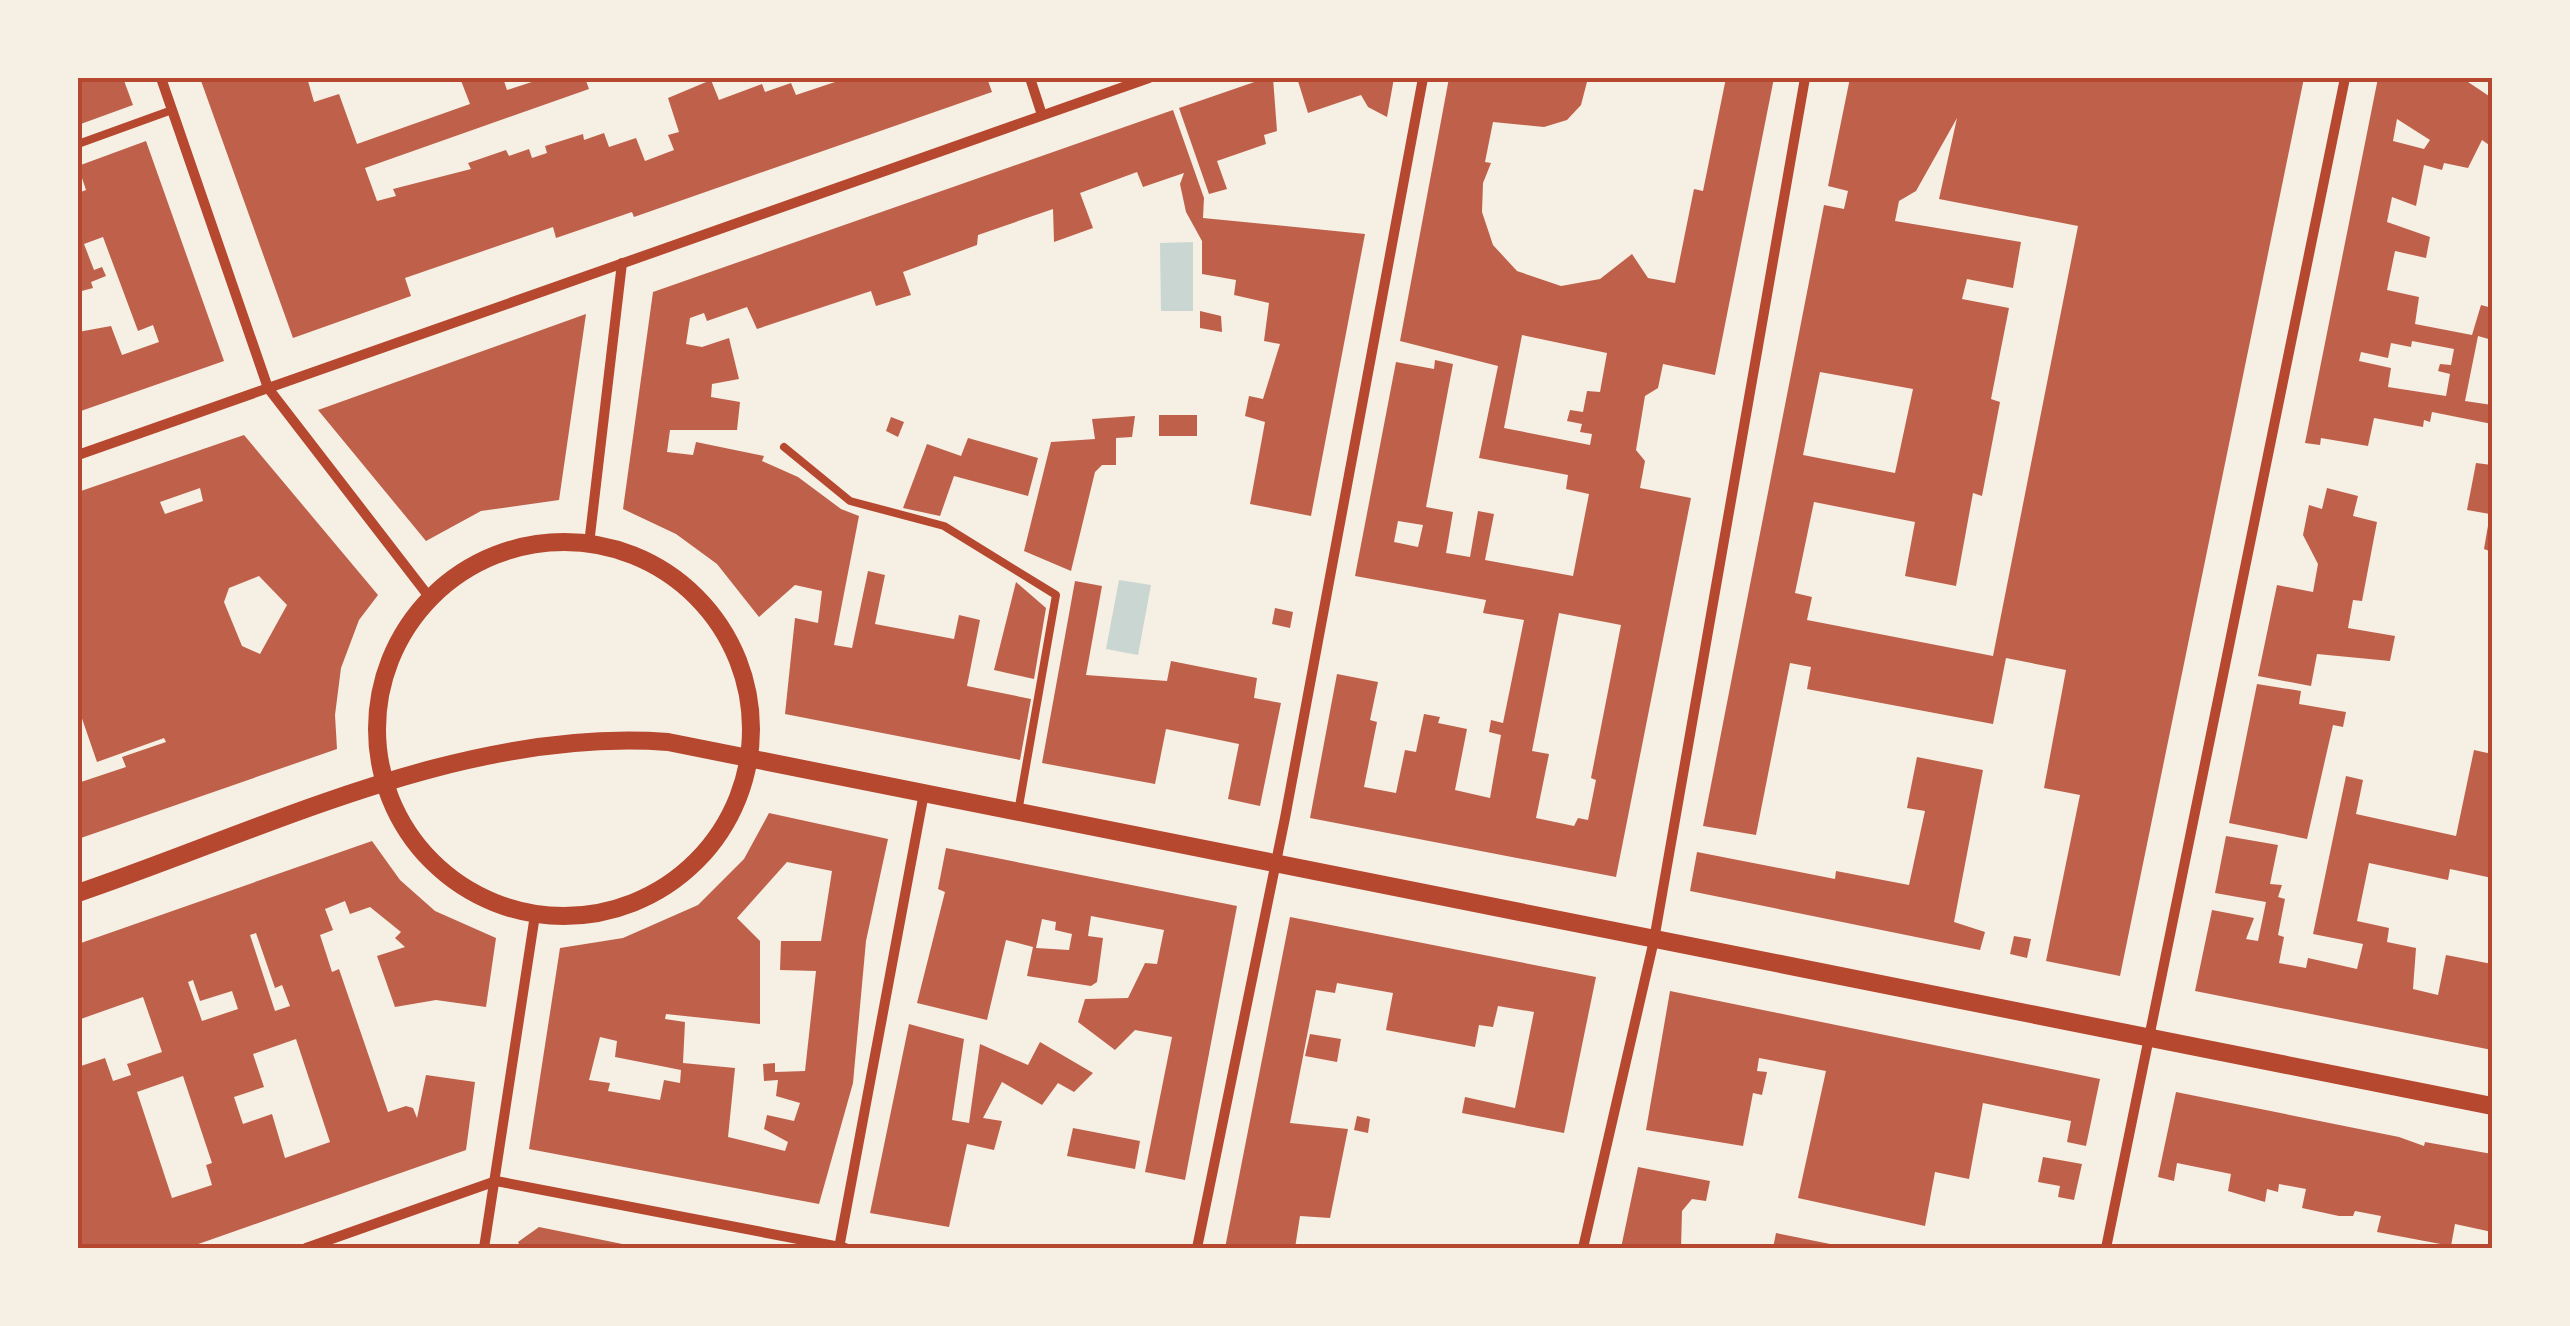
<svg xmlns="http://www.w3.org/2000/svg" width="2570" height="1326" viewBox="0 0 2570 1326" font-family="'Roboto Serif',serif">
<rect width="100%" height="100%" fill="#f6efe4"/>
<g fill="#c9d6d2">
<polygon points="1193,242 1193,311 1161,311 1160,243"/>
<polygon points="1119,580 1151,585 1138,655 1106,649"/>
</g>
<g fill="#bf614a" fill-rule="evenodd">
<polygon points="78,78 123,78 133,105 78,125"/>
<polygon points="200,78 316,78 308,81 314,102 339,94 357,144 470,104 460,78 503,78 507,90 544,78 585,78 589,89 365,168 377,201 396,196 393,189 471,169 468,163 506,150 509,156 529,149 532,158 547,153 545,146 583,134 584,140 604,133 609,147 636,138 645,161 674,150 668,135 679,132 668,98 711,80 719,100 762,84 765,92 791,83 796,95 847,78 873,78 874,82 886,78 987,78 992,92 634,217 632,212 556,238 553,227 405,278 411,296 293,338"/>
<polygon points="1266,78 1273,78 1277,131 1264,135 1266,144 1217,161 1227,189 1209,194 1179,108"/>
<polygon points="1297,78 1394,78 1387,117 1368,107 1361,95 1308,113"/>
<path d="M1449,78H1588L1581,105L1567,120L1544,127L1493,122L1485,162L1491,163L1483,183L1482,212L1493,245L1517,271L1561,286L1600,279L1632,254L1648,278L1675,283L1694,189L1703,191L1726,78H1774L1715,375L1663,364L1658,388L1645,396L1636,450L1645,461L1640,488L1691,498L1616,877L1310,818L1337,674L1378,682L1370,720L1377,722L1364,787L1396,793L1405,750L1416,752L1424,714L1440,717L1438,723L1467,729L1455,790L1490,798L1501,735L1489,732L1491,720L1503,723L1524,620L1483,613L1486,600L1355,576L1396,362L1434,369L1435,360L1453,364L1426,507L1453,512L1446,553L1470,557L1478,511L1494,514L1485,560L1573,576L1589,494L1566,489L1568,475L1479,458L1498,366L1400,341ZM1522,335L1607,353L1600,392L1587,391L1583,412L1570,410L1567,421L1582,424L1580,432L1592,434L1590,445L1504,428ZM1398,521L1423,525L1418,547L1394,542ZM1559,613L1621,625L1591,778L1596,780L1588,820L1578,818L1574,826L1536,818L1549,754L1532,751Z"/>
<path d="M1850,78H2304L2120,976L2046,961L2080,795L2044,788L2066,670L2006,658L1993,724L1807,689L1811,667L1790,663L1756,835L1703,826L1824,205L1844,209L1848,191L1828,186ZM1957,118L1939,199L2078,226L1993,656L1807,620L1812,597L1795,593L1814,502L1915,522L1905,576L1956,586L1973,493L1982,496L2000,402L1991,399L2009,308L1962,299L1967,279L2013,288L2021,242L1895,221L1899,201L1916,191ZM1820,372L1913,389L1895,473L1803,455Z"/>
<path d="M2378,78H2462L2492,98V147L2482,140L2468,168L2444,163L2442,170L2424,165L2416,206L2392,197L2387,222L2430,237L2426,258L2395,251L2387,290L2419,297L2415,324L2472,335L2481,305L2492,308V340L2478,336L2465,401L2492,405V424L2432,412L2430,422L2424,420L2423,427L2374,418L2368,446L2321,438L2320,445L2305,443ZM2397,119L2430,140L2424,149L2393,141ZM2412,341L2454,349L2451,365L2440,364L2438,371L2450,374L2446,396L2388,387L2391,368L2359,361L2361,352L2388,358L2391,343L2411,347Z"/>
<polygon points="1173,110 1204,198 1203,218 1365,234 1311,516 1250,504 1265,422 1245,416 1249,396 1263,399 1280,344 1264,341 1269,303 1234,295 1236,280 1202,274 1202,241 1186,212 1180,184 1184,173 1143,187 1137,172 1080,193 1093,228 1054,242 1053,209 978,235 977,245 903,272 911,295 876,306 871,291 757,329 747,307 707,321 704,313 690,318 686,344 702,347 729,338 739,379 712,384 711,397 740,402 737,430 670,430 667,452 693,455 696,442 764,456 762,461 798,477 841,509 859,516 834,645 852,648 868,571 885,575 875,624 954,639 959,615 980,620 967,686 1031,699 1020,760 785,714 795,618 818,623 822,591 795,585 759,617 717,564 676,534 623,509 653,292"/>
<polygon points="146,141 224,361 78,412 78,332 111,326 122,355 159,342 153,325 138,331 103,237 84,244 94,270 102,267 106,276 91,282 93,288 78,292 78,193 86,190 78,166"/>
<polygon points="1200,311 1221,316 1222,332 1200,328"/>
<polygon points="586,314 559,500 481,511 426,541 318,410"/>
<rect x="1159" y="415" width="38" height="21"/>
<polygon points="1135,416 1132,437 1116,438 1116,465 1102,465 1095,472 1071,571 1024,551 1051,442 1095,439 1092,419"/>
<polygon points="891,417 904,422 898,437 886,431"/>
<path d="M244,435L378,595L359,620L341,668L335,715L337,749L78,839V783L126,767L122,757L166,742L164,738L97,762L78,707V492ZM200,488L203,501L165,514L160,502ZM259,576L287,605L260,654L242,646L224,602L229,588Z"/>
<polygon points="968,438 1038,458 1028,496 954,476 940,516 903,508 927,444 961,456"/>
<polygon points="2476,463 2492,465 2492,552 2484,549 2490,514 2467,510"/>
<polygon points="2327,488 2358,496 2353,516 2377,522 2362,601 2353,600 2348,628 2395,636 2390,661 2317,654 2311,686 2258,676 2277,585 2313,592 2318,564 2303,535 2309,505 2322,509"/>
<polygon points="1075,581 1102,586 1086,675 1167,681 1171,661 1257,678 1254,698 1281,703 1260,806 1228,799 1239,744 1166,729 1155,784 1042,763"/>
<polygon points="1016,582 1046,608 1034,679 994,670"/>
<polygon points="1275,608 1293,612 1290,628 1272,624"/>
<polygon points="2257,684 2301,691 2299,704 2346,712 2343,727 2333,725 2307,839 2229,823"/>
<polygon points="2474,750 2492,754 2492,878 2450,869 2448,880 2369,863 2357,921 2389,928 2387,942 2416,948 2413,989 2438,995 2446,955 2492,964 2492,1050 2195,991 2212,910 2254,918 2246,939 2258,941 2266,902 2215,893 2226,836 2278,845 2270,884 2282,885 2278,897 2285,899 2278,935 2284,937 2279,963 2306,968 2308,958 2357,969 2363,944 2313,934 2346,776 2363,780 2356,814 2456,836"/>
<polygon points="1917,757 1983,770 1954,922 1985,932 1980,950 1690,891 1697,852 1835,879 1836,871 1909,885 1925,811 1907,808"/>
<path d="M769,813L888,839L866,941L853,1083L819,1204L529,1149L560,948L623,938L698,905L744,859ZM787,862L832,871L821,941H781L780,970L816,971L805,1071L775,1072V1063L763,1064L764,1081L778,1080L776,1096L800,1103L794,1121L767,1115L764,1129L788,1142L785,1151L728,1137L735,1068L683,1063L685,1022L665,1019L666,1014L760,1024V941L737,918ZM600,1037L617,1041L615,1057L681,1070L680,1083L664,1080L660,1100L608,1091L610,1083L589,1080Z"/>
<path d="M372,841L400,880L435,911L496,938L486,1007L436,1000L395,1007L377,956L405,947L395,938L401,932L370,907L350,914L345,901L325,909L333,930L320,935L332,972L339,969L388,1112L406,1106L413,1108L417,1118L426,1075L475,1082L466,1150L187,1248H78V1067L105,1058L113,1081L131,1075L127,1064L162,1052L143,997L78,1020V944ZM256,933L275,988L282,985L290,1006L275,1011L250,935ZM193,980L200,1001L232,991L238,1009L202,1021L188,982ZM296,1039L330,1142L285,1158L272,1114L243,1124L234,1097L264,1087L253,1054ZM183,1076L212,1163L206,1165L212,1185L172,1198L137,1092Z"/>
<path d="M946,848L1237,906L1185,1180L1145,1172L1172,1037L1135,1030L1115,1050L1078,1022L1085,999L1128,998L1145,963L1157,964L1164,930L1091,916L1088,936L1103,938L1097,982L1091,986L1027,976L1033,947L1006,940L987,1020L917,1003L945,892L938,889ZM1042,919L1056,922L1055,930L1072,934L1069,950L1036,948Z"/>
<polygon points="1290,917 1596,977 1564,1133 1462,1113 1465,1097 1515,1108 1534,1012 1498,1006 1493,1027 1479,1025 1475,1047 1386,1030 1393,993 1337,983 1335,993 1316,990 1290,1123 1348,1129 1330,1218 1300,1216 1295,1248 1225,1248"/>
<polygon points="2014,936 2031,939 2027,958 2010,954"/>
<polygon points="1670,991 2100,1079 2086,1146 2067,1142 2071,1121 1983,1103 1969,1179 1935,1172 1925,1226 1798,1198 1826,1071 1759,1058 1757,1071 1767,1072 1762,1095 1753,1093 1743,1146 1646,1130"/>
<polygon points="909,1024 964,1039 952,1120 969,1123 980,1044 1028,1065 1040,1042 1093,1073 1074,1092 1058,1083 1042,1105 1002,1082 983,1118 1002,1121 994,1150 967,1144 949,1227 870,1213"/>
<polygon points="1310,1034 1341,1039 1337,1062 1305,1056"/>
<polygon points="2176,1092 2399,1137 2424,1146 2425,1142 2492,1154 2492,1232 2455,1224 2451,1246 2377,1232 2381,1216 2355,1211 2353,1216 2339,1216 2302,1208 2306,1189 2279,1184 2278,1192 2267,1189 2265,1202 2228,1191 2231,1174 2177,1163 2174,1181 2158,1177"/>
<polygon points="1357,1116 1370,1119 1368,1133 1354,1130"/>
<polygon points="1073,1128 1140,1141 1135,1169 1067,1156"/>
<polygon points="2043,1157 2082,1164 2074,1200 2058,1197 2060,1186 2038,1182"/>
<polygon points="1638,1167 1710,1181 1706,1201 1692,1199 1682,1211 1681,1248 1621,1248"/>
<polygon points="539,1227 637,1247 637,1248 521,1248 518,1242"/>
<polygon points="1776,1233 1845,1247 1845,1248 1773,1248"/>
</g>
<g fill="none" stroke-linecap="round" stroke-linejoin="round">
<g stroke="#b5482f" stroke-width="8">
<polyline points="78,144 172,110"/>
<polyline points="784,447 850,501 944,526 1056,595 1018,812"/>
</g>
<g stroke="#b5482f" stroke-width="10">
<polyline points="161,78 268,388 430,598"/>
<polyline points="1030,78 1042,115"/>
<polyline points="78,455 1149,78"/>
<polyline points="589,544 622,263"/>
<polyline points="306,1248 496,1181 845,1248"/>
<polyline points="484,1248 535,915"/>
<polyline points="839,1248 924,793"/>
<polyline points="1197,1248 1285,818 1423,78"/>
<polyline points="1583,1248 1654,940 1805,78"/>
<polyline points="2106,1248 2345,78"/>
</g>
<g stroke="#b5482f" stroke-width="18">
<circle cx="564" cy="729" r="187"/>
<path d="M78,893C266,829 465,727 668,742L2492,1106"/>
</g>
</g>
<rect width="2570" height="1326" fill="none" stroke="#f6efe4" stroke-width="160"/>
<rect x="80" y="80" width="2410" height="1166" fill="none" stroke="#b5482f" stroke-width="4"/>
</svg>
